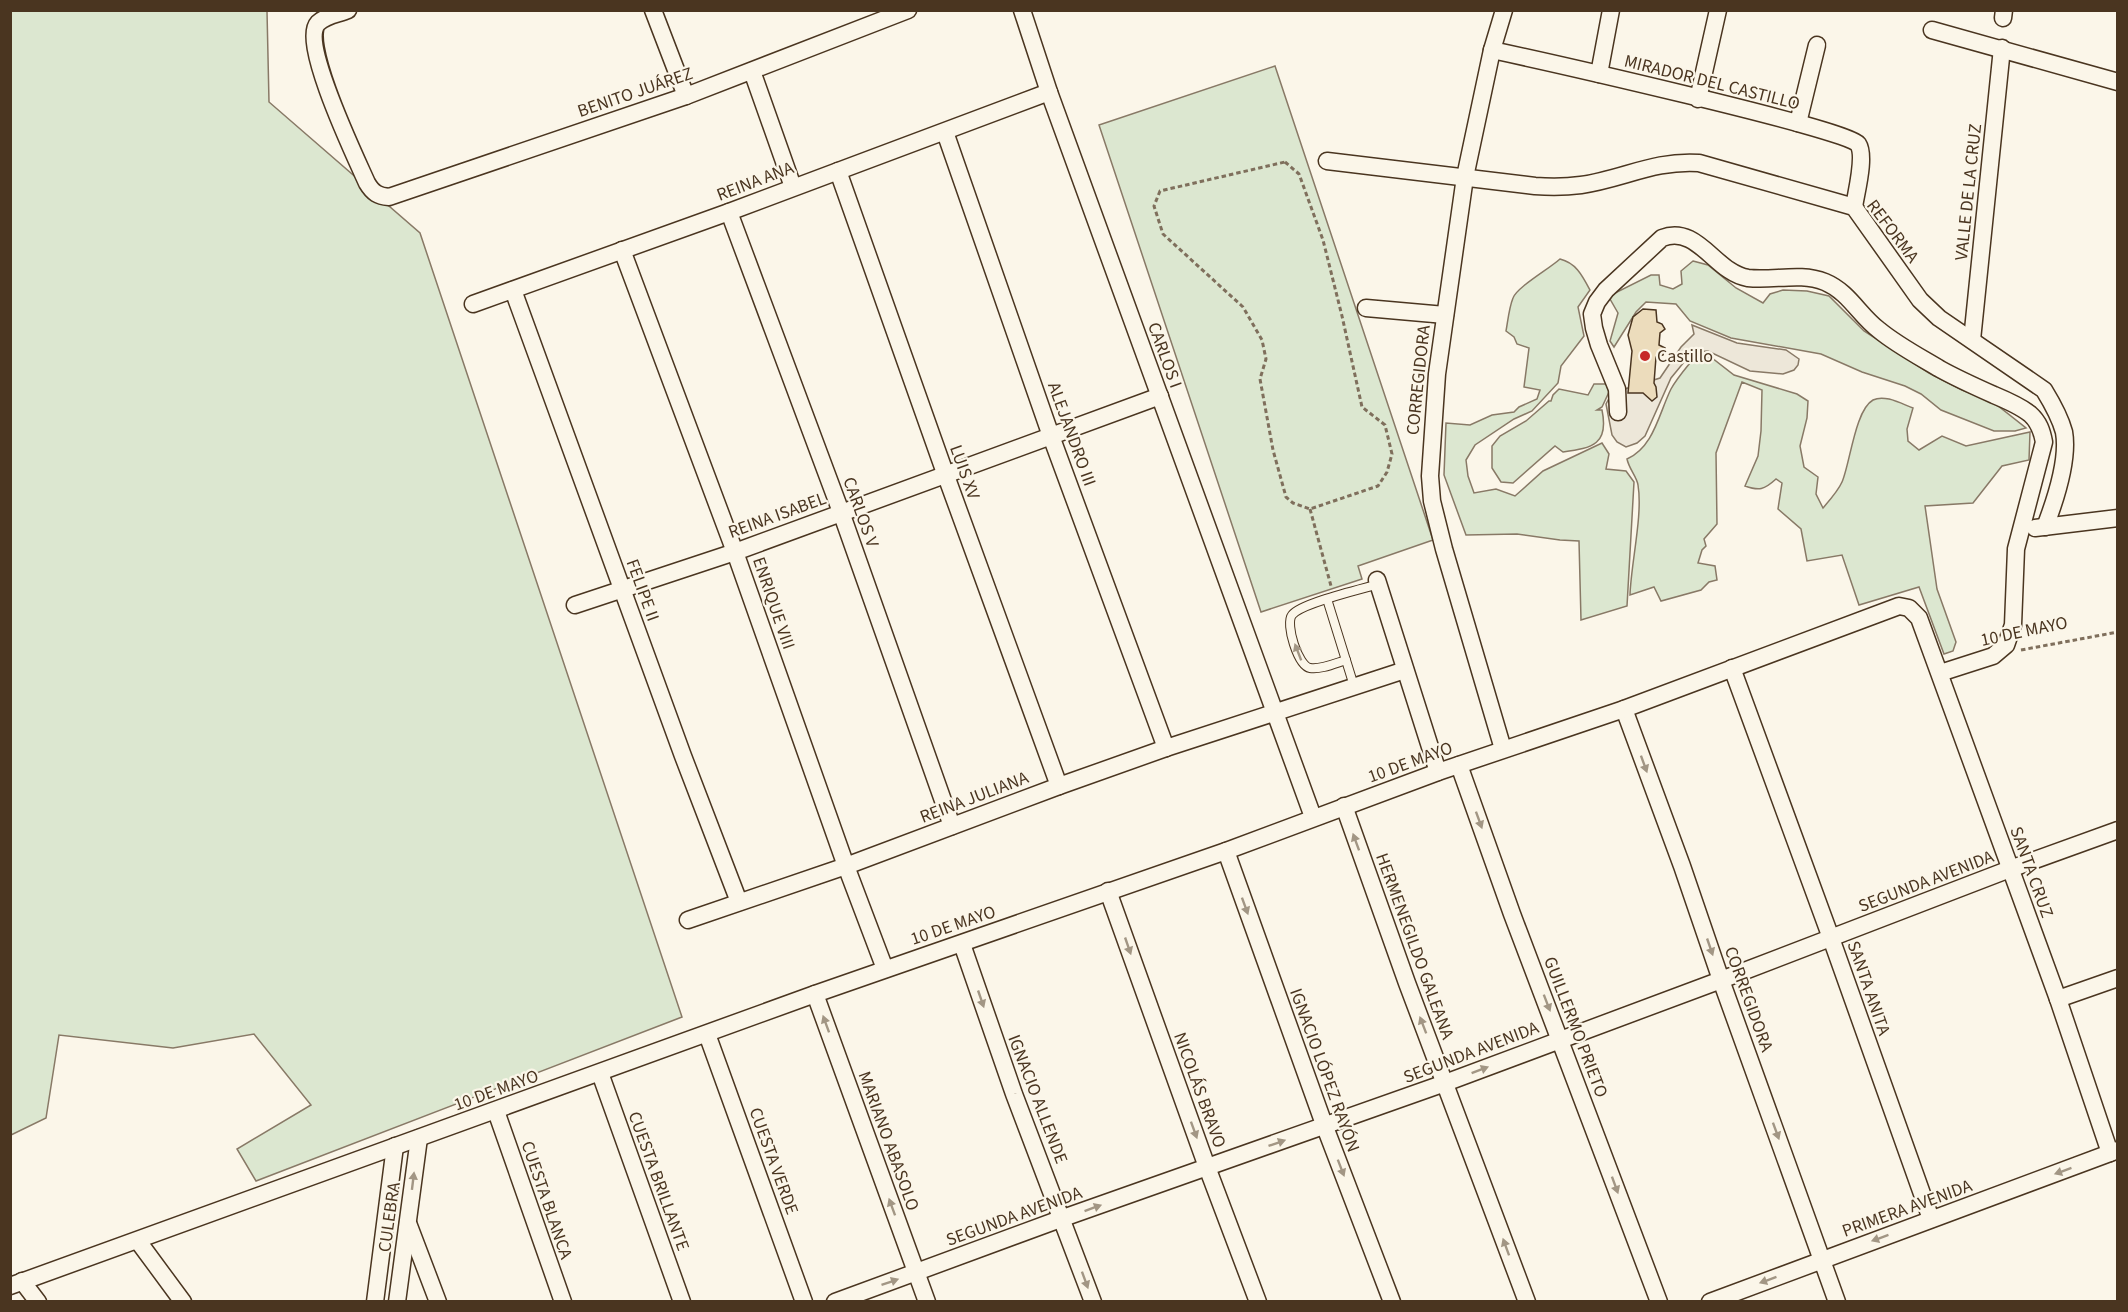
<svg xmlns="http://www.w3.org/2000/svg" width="2128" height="1312" viewBox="0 0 2128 1312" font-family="'Source Sans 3',sans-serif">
<rect width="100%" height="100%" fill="#fbf6e9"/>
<g fill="#dce7d0" stroke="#887966" stroke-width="1.5">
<polygon points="11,11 267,11 269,102 420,233 682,1017 256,1181 237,1149 311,1105 254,1034 173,1048 59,1035 46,1118 11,1135"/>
<polygon points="1275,66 1433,540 1358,566 1362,579 1261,612 1099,125"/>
<path d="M1560,259C1576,263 1582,275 1590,290L1578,307L1584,336L1561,366L1558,383L1532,411L1514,419L1475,445L1466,460L1468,476L1474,493L1496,489L1515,496L1543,471L1602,443L1609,454L1606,469L1626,471L1634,482L1627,606L1581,620L1579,541L1560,540L1517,534L1466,535L1444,475L1446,423L1470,425L1492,415L1514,412L1519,407L1537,399L1540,390L1524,387L1529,348L1517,344L1514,337L1506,331C1508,320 1509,308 1513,298C1517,287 1549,269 1560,259Z"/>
<polygon points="1693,261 1708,265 1736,288 1763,303 1770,294 1783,290 1807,291 1829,296 1864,331 1929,373 1962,390 1993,402 2026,428 2015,431 1994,431 1941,410 1921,394 1905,386 1862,372 1821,354 1731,338 1690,321 1676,304 1646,302 1636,312 1614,347 1610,341 1618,313 1610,299 1613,294 1651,275 1659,275 1660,285 1673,289 1682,284 1681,271"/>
<path d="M1694,358H1712L1734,375L1797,394L1808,401L1807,418L1800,446L1804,467L1818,477L1816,494L1823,508C1829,501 1838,491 1842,482C1850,464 1855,410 1873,400C1885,394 1902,404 1913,408L1907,429L1908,441L1919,450L1942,436L1966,446L2030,432L2029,460L2002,466L1973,503L1925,506L1937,589L1956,642L1953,651L1944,654L1919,587L1859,605L1842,555L1807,561L1801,529L1778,509L1782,483L1776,479C1764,490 1759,491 1745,486L1758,456L1761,431L1762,390L1742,382L1716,453L1717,524L1704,539L1706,546L1702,550L1698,563L1715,566L1717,580L1709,582L1701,590L1661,601L1654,587L1630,595C1631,563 1643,515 1638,485C1637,477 1629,469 1627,459C1654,447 1659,413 1671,389C1677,378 1686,368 1694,358Z"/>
<path d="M1594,384H1606L1609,392L1602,407L1597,410H1602C1609,444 1593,448 1563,452L1555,446L1513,483L1501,482L1492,468V446L1500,436L1526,421L1549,401H1551L1553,395L1559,389L1588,395Z"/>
</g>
<polygon fill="#ede7d9" stroke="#887966" stroke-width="1.5" points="1692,325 1737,343 1786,350 1799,359 1798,365 1794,370 1783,374 1750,371 1708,351 1697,352 1689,356 1671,378 1645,436 1637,443 1626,447 1617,442 1612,435 1606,404 1612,393 1660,378 1681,347 1694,334"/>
<polygon fill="#ecdcbc" stroke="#4a3520" stroke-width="1.5" points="1643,309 1656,310 1657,322 1662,324 1665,329 1660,333 1659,345 1665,348 1663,355 1656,357 1654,383 1656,387 1657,397 1652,401 1643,393 1628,393 1632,351 1628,335 1633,317"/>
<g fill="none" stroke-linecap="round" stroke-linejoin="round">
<defs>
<g id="service">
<polyline points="1327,599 1354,686"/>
<path d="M1346,660C1336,663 1320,670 1310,668C1298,666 1285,624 1292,615C1301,603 1362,589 1379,584"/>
</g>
<g id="minor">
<path d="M348,10C339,14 326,15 318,23C300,42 356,158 367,183C373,193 378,196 389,197L686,96L908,10"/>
<polyline points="653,10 686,96"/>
<polyline points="1022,10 1049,92 1313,817"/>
<polyline points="2003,18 2004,10"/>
<polyline points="1932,30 2118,82"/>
<path d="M1492,50C1534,59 1847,129 1858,144C1866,156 1856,193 1854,207"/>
<polyline points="752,71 793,187"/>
<polyline points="1599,74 1611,10"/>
<polyline points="1698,99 1718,10"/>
<polyline points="1798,123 1817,45"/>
<polyline points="945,132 1051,436 1166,748"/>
<path d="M1327,161L1535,186C1550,187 1566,187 1581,185C1623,179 1654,160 1699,163L1854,207L1920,300L1939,318L2044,390C2052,403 2060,417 2064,432C2069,460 2055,501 2045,527"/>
<polyline points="838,171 945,473 1059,786"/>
<polyline points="729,212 841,512 952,826"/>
<polyline points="622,250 735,552 846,866 885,969"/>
<polyline points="513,290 683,756 739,902"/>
<polyline points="473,304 729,212 1049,92"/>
<polyline points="1366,308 1445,315"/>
<polyline points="1972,340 2002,48"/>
<path d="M1618,412L1617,389L1599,345L1594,328L1592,314L1597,302L1606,290L1662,238C1698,224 1715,273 1748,278C1774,281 1800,272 1825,282C1849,292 1859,315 1879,330C1897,345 1920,357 1940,369C1958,379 1976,387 1994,395C2006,400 2020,406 2030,414C2039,422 2042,431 2044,442L2016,549L2013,625L2006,645L1993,656L1940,673"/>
<polyline points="2035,528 2118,518"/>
<polyline points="1377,580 1438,772"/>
<polyline points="575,605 735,552 1160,396"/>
<polyline points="1732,668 1831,938 1931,1219"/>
<polyline points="1624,709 1682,866 1721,980 1837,1302"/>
<polyline points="1503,749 1444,549 1432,501 1430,476 1437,374 1465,177 1492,50 1504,10"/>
<polyline points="1459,765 1512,914 1659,1302"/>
<polyline points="1344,806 1407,983 1527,1302"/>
<polyline points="1226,851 1325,1127 1392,1302"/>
<polyline points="1108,891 1207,1167 1258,1302"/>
<polyline points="688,920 846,866 1059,786 1166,748 1405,670"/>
<polyline points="962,944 1014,1094 1093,1302"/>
<polyline points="815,994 927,1302"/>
<polyline points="2058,999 2118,978"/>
<polyline points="707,1034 804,1302"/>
<polyline points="600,1073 682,1302"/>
<polyline points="496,1111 563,1302"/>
<polyline points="408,1223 438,1302"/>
<polyline points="138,1241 183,1302"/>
<polyline points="22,1281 38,1302"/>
<polyline points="10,1286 815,994 1226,851 1438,772 1624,709 1899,606 1909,608 1919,618 2058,999 2110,1153"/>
<polyline points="375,1302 395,1146"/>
<polyline points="397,1302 419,1138"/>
<polyline points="835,1302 1063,1218 1445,1083 1721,980 2010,869 2118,830"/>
<polyline points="1710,1302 2118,1150"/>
</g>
</defs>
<use href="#service" stroke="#4a3520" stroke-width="10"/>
<use href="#minor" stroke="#4a3520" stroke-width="19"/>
<g stroke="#7f6f5c" stroke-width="3" stroke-dasharray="4.5 3" stroke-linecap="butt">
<polygon points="1285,162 1299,174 1323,240 1342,316 1362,407 1385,425 1392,454 1387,472 1378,486 1310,509 1293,503 1286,497 1273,450 1260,379 1266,359 1262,340 1243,307 1163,234 1154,206 1160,191"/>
<polyline points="1310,509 1331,586"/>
<polyline points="2021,650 2118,632"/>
</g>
<use href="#service" stroke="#fbf6e9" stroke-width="8"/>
<use href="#minor" stroke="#fbf6e9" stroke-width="16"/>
</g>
<defs><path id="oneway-solid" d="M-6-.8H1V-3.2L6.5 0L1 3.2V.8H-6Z" transform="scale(1.5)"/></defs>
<g fill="#a29684">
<use href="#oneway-solid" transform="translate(1298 652) rotate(-111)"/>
<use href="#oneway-solid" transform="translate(1644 764) rotate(70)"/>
<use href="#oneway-solid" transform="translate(1479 820) rotate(70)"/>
<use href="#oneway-solid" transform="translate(1356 842) rotate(-110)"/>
<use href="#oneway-solid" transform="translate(1245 906) rotate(70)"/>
<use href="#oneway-solid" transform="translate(1128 946) rotate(71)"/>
<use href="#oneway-solid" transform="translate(1710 947) rotate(71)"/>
<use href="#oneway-solid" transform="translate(981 999) rotate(71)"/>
<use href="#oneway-solid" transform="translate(1547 1003) rotate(69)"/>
<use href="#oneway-solid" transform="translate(826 1024) rotate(-110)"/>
<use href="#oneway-solid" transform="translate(1423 1025) rotate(-111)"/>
<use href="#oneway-solid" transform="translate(1480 1070) rotate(-21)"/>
<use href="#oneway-solid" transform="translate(1194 1130) rotate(70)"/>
<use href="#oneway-solid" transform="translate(1776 1131) rotate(70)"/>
<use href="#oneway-solid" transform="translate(1277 1143) rotate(-19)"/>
<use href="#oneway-solid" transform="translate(1341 1168) rotate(69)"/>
<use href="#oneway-solid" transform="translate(2063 1171) rotate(160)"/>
<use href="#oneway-solid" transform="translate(413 1181) rotate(-83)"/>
<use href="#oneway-solid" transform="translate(1615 1185) rotate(70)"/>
<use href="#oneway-solid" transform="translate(892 1207) rotate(-110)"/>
<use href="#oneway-solid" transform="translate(1093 1208) rotate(-20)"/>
<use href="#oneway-solid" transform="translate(1880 1238) rotate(160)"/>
<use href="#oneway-solid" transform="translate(1506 1247) rotate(-110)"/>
<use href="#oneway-solid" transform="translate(1085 1280) rotate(70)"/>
<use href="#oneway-solid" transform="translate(1768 1280) rotate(160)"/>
<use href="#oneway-solid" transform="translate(890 1282) rotate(-19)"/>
</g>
<circle fill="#c62828" stroke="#fbf6e9" stroke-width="2" cx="1645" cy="356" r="6"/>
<g text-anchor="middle" stroke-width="4.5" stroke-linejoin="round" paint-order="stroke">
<g font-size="18" fill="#4a3520" stroke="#fbf6e9">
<text transform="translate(1712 82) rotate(14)" y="6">MIRADOR DEL CASTILLO</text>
<text transform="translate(635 92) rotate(-19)" y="6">BENITO JUÁREZ</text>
<text transform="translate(755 181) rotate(-21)" y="6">REINA ANA</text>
<text transform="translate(1968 192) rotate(-84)" y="6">VALLE DE LA CRUZ</text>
<text transform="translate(1893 231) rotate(53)" y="6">REFORMA</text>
<text transform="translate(1165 355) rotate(70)" y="6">CARLOS I</text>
<text transform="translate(1418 380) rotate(-84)" y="6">CORREGIDORA</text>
<text transform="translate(1072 434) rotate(70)" y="6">ALEJANDRO III</text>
<text transform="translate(965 472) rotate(70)" y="6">LUIS XV</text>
<text transform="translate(861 512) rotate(70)" y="6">CARLOS V</text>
<text transform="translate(777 515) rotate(-20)" y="6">REINA ISABEL</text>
<text transform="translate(643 590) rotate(70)" y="6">FELIPE II</text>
<text transform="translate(774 603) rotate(71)" y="6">ENRIQUE VIII</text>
<text transform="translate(2024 631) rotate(-12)" y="6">10 DE MAYO</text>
<text transform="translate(1410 762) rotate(-20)" y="6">10 DE MAYO</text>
<text transform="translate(974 797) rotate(-21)" y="6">REINA JULIANA</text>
<text transform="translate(2032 872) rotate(70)" y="6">SANTA CRUZ</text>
<text transform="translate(1926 881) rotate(-21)" y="6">SEGUNDA AVENIDA</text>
<text transform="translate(953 925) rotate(-19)" y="6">10 DE MAYO</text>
<text transform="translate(1415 946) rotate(70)" y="6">HERMENEGILDO GALEANA</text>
<text transform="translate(1869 988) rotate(71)" y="6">SANTA ANITA</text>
<text transform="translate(1749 999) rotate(70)" y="6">CORREGIDORA</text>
<text transform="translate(1576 1027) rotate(69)" y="6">GUILLERMO PRIETO</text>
<text transform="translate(1471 1052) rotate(-21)" y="6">SEGUNDA AVENIDA</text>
<text transform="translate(1325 1070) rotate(70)" y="6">IGNACIO LÓPEZ RAYÓN</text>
<text transform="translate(496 1090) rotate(-20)" y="6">10 DE MAYO</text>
<text transform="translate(1200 1090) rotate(70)" y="6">NICOLÁS BRAVO</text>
<text transform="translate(1038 1099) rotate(69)" y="6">IGNACIO ALLENDE</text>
<text transform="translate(889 1141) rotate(70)" y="6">MARIANO ABASOLO</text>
<text transform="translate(774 1161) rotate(70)" y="6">CUESTA VERDE</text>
<text transform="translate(659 1181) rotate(70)" y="6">CUESTA BRILLANTE</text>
<text transform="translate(547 1200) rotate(71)" y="6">CUESTA BLANCA</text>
<text transform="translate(1907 1208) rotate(-20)" y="6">PRIMERA AVENIDA</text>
<text transform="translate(1014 1216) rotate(-20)" y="6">SEGUNDA AVENIDA</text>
<text transform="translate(389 1217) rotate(-82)" y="6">CULEBRA</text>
</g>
<g font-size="18" fill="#4a3520" stroke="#fbf6e9" text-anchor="start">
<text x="1657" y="362">Castillo</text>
</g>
</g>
<rect width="2128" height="1312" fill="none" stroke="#4a3520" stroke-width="24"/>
</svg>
